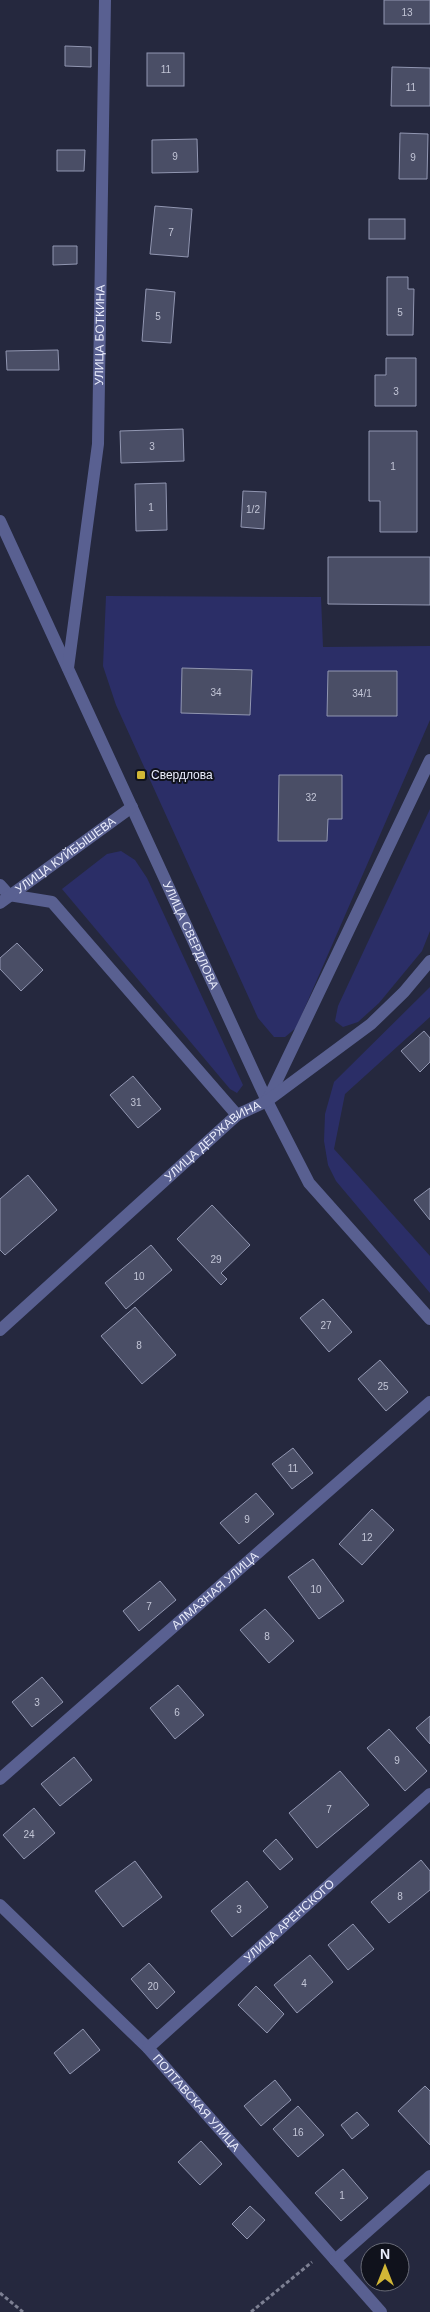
<svg xmlns="http://www.w3.org/2000/svg" width="430" height="2312" viewBox="0 0 430 2312" font-family="Arial,sans-serif">
<rect width="100%" height="100%" fill="#25283e"/>
<g fill="#2b2e67">
<polygon points="106,596 321,597 323,647 430,646 430,720 296,1028 285,1037 274,1037 258,1018 116,705 103,666"/>
<polygon points="430,809 430,931 422,951 379,1003 358,1022 343,1027 335,1021 338,1006"/>
<polygon points="121,851 135,860 147,878 243,1085 237,1093 230,1089 62,889 107,854"/>
<polygon points="430,987 430,1017 345,1094 334,1149 430,1256 430,1293 336,1181 328,1165 324,1141 325,1114 334,1082"/>
</g>
<g fill="#4a4e66" stroke="#9196b1">
<rect x="384" y="0" width="46" height="24"/>
<polygon points="65,46 91,47 91,67 65,66"/>
<rect x="147" y="53" width="37" height="33"/>
<polygon points="392,67 430,68 430,106 391,106"/>
<polygon points="400,133 428,134 427,179 399,179"/>
<polygon points="197,139 198,172 152,173 152,140"/>
<polygon points="57,150 85,150 84,171 57,171"/>
<polygon points="155,206 192,209 188,257 150,254"/>
<rect x="369" y="219" width="36" height="20"/>
<polygon points="53,246 77,246 77,264 53,265"/>
<polygon points="387,277 408,277 408,289 414,289 413,335 387,335"/>
<polygon points="146,289 175,292 171,343 142,341"/>
<polygon points="58,350 59,370 7,370 6,351"/>
<polygon points="386,358 416,358 416,406 375,406 375,375 386,375"/>
<polygon points="183,429 184,461 121,463 120,431"/>
<polygon points="369,431 417,431 417,532 380,532 380,501 369,501"/>
<polygon points="166,483 167,530 136,531 135,484"/>
<polygon points="243,491 266,492 264,529 241,527"/>
<polygon points="328,557 430,557 430,605 328,604"/>
<polygon points="182,668 252,670 250,715 181,713"/>
<polygon points="328,671 397,671 397,716 327,716"/>
<polygon points="279,775 342,775 342,819 328,819 327,841 278,841"/>
<polygon points="17,943 43,970 21,991 0,969 0,958"/>
<polygon points="424,1031 430,1038 430,1062 420,1072 401,1051"/>
<polygon points="133,1076 161,1109 138,1128 110,1095"/>
<polygon points="28,1175 57,1210 5,1255 0,1250 0,1199"/>
<polygon points="430,1188 430,1220 414,1200"/>
<polygon points="212,1205 250,1245 221,1273 227,1279 221,1285 177,1239"/>
<polygon points="151,1245 172,1270 126,1309 105,1283"/>
<polygon points="323,1299 352,1332 329,1352 300,1318"/>
<polygon points="135,1307 176,1355 142,1384 101,1336"/>
<polygon points="380,1360 408,1392 386,1411 358,1379"/>
<polygon points="293,1448 313,1473 292,1489 272,1464"/>
<polygon points="256,1493 274,1514 239,1544 220,1523"/>
<polygon points="372,1509 394,1530 362,1565 339,1544"/>
<polygon points="313,1559 344,1601 319,1619 288,1577"/>
<polygon points="160,1581 176,1600 139,1631 123,1611"/>
<polygon points="265,1609 294,1641 269,1663 240,1630"/>
<polygon points="42,1677 63,1702 32,1727 12,1702"/>
<polygon points="178,1685 204,1715 175,1739 150,1708"/>
<polygon points="430,1716 430,1744 416,1728"/>
<polygon points="389,1729 427,1771 405,1791 367,1748"/>
<polygon points="74,1757 92,1780 60,1806 41,1784"/>
<polygon points="340,1771 369,1805 317,1848 289,1813"/>
<polygon points="34,1808 55,1833 24,1859 3,1835"/>
<polygon points="276,1839 293,1859 280,1870 263,1851"/>
<polygon points="421,1860 430,1871 430,1890 389,1923 371,1902"/>
<polygon points="135,1861 162,1897 123,1927 95,1891"/>
<polygon points="247,1881 268,1907 232,1937 211,1911"/>
<polygon points="353,1924 374,1949 348,1970 328,1945"/>
<polygon points="310,1955 333,1982 297,2013 274,1985"/>
<polygon points="149,1963 175,1992 157,2009 131,1979"/>
<polygon points="256,1986 284,2014 267,2033 238,2005"/>
<polygon points="83,2029 100,2050 70,2074 54,2053"/>
<polygon points="275,2080 291,2100 261,2126 244,2106"/>
<polygon points="425,2086 430,2091 430,2145 398,2111"/>
<polygon points="298,2106 324,2135 298,2157 273,2129"/>
<polygon points="357,2112 369,2125 352,2139 341,2125"/>
<polygon points="201,2141 222,2164 200,2185 178,2162"/>
<polygon points="343,2169 368,2198 341,2221 315,2193"/>
<polygon points="250,2206 265,2220 247,2239 232,2224"/>
</g>
<g fill="none" stroke-linecap="round" stroke-linejoin="round">
<g stroke="#7d8093" stroke-width="3" stroke-dasharray="4 2.5" stroke-linecap="butt">
<polyline points="0,2293 23,2312"/>
<polyline points="251,2312 312,2262"/>
</g>
<g stroke="#596091" stroke-width="12">
<path id="s1" d="M0,521L267,1101L309,1183L430,1319"/>
<path id="s2" d="M68,668L98,444L105,0"/>
<polyline points="0,885 9,895 52,902 237,1115"/>
<path id="s3" d="M0,903L132,807"/>
<polyline points="268,1099 430,760"/>
<path id="s4" d="M0,1330L237,1115L267,1101L371,1024L404,992L430,961"/>
<path id="s5" d="M0,1779L430,1402"/>
<path id="s6" d="M0,1905L148,2048L381,2312"/>
<path id="s7" d="M148,2048L430,1794"/>
<polyline points="335,2260 430,2176"/>
</g>
</g>
<rect fill="#d2b736" stroke="#10121c" stroke-width="2" x="136" y="770" width="10" height="10" rx="2.5"/>
<g text-anchor="middle" stroke-width="4" stroke-linejoin="round" paint-order="stroke">
<g font-size="10" fill="#c2c5d6">
<text x="407" y="16">13</text>
<text x="166" y="73">11</text>
<text x="411" y="91">11</text>
<text x="175" y="160">9</text>
<text x="413" y="161">9</text>
<text x="171" y="236">7</text>
<text x="400" y="316">5</text>
<text x="158" y="320">5</text>
<text x="396" y="395">3</text>
<text x="152" y="450">3</text>
<text x="393" y="470">1</text>
<text x="151" y="511">1</text>
<text x="253" y="513">1/2</text>
<text x="216" y="696">34</text>
<text x="362" y="697">34/1</text>
<text x="311" y="801">32</text>
<text x="136" y="1106">31</text>
<text x="216" y="1263">29</text>
<text x="139" y="1280">10</text>
<text x="326" y="1329">27</text>
<text x="139" y="1349">8</text>
<text x="383" y="1390">25</text>
<text x="293" y="1472">11</text>
<text x="247" y="1523">9</text>
<text x="367" y="1541">12</text>
<text x="316" y="1593">10</text>
<text x="149" y="1610">7</text>
<text x="267" y="1640">8</text>
<text x="37" y="1706">3</text>
<text x="177" y="1716">6</text>
<text x="397" y="1764">9</text>
<text x="329" y="1813">7</text>
<text x="29" y="1838">24</text>
<text x="400" y="1900">8</text>
<text x="239" y="1913">3</text>
<text x="304" y="1987">4</text>
<text x="153" y="1990">20</text>
<text x="298" y="2136">16</text>
<text x="342" y="2199">1</text>
</g>
<g font-size="12" fill="#eaedfc" stroke="#10121c">
<text dy="4" stroke="none"><textPath href="#s2" startOffset="335">УЛИЦА БОТКИНА</textPath></text>
<text dy="4" stroke="none"><textPath href="#s3" startOffset="81">УЛИЦА КУЙБЫШЕВА</textPath></text>
<text dy="4" stroke="none"><textPath href="#s1" startOffset="456">УЛИЦА СВЕРДЛОВА</textPath></text>
<text dy="4" stroke="none"><textPath href="#s4" startOffset="285">УЛИЦА ДЕРЖАВИНА</textPath></text>
<text dy="4" stroke="none"><textPath href="#s5" startOffset="286">АЛМАЗНАЯ УЛИЦА</textPath></text>
<text dy="4" stroke="none"><textPath href="#s7" startOffset="190">УЛИЦА АРЕНСКОГО</textPath></text>
<text dy="4" stroke="none"><textPath href="#s6" startOffset="279">ПОЛТАВСКАЯ УЛИЦА</textPath></text>
</g>
<g font-size="12" fill="#eaedfc" stroke="#10121c" text-anchor="start">
<text x="151" y="779">Свердлова</text>
</g>
</g>
<g transform="translate(385 2267)"><circle r="24" fill="#10121c" stroke="#676a76"/>
<path d="M0-4L9 19L0 12L-9 19Z" fill="#d2b736"/>
<text y="-8" font-size="14" font-weight="bold" text-anchor="middle" fill="#eaedfc">N</text>
</g>
</svg>
